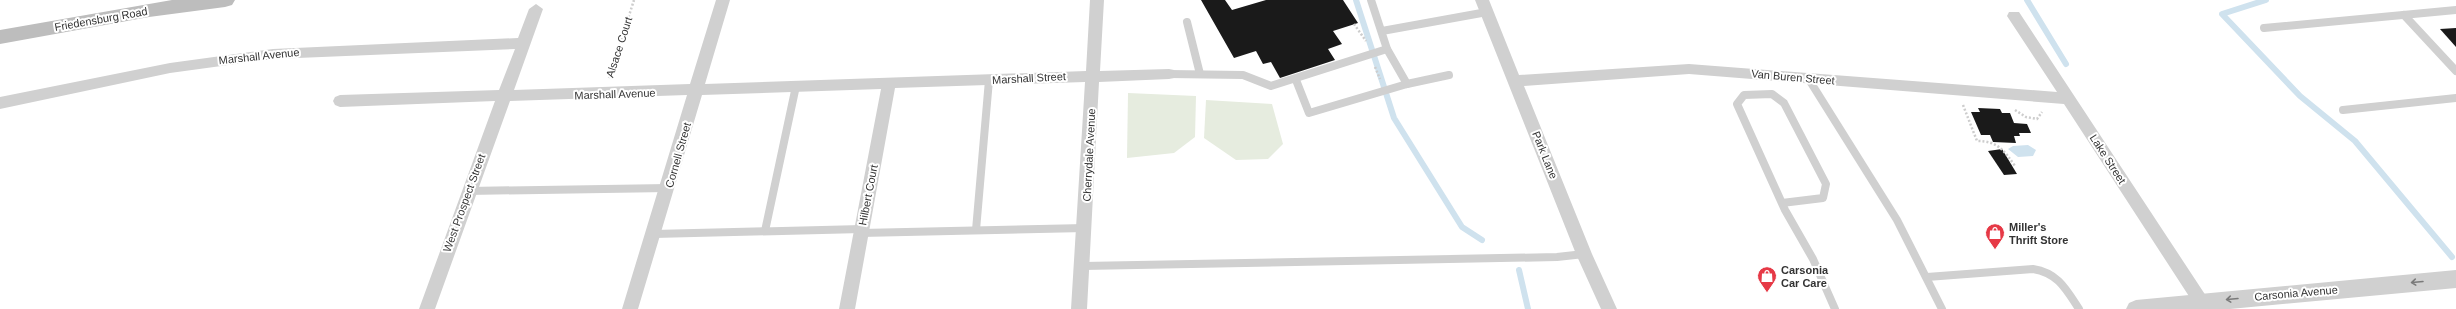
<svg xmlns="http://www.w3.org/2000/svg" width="2456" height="309" viewBox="0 0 2456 309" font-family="Helvetica,sans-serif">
<rect width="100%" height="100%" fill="#fff"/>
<g fill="#e6ecdf">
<polygon points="1128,93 1196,96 1195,137 1174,153 1127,158"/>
<polygon points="1206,100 1272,104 1283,144 1268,159 1236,160 1204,138"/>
</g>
<polygon fill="#cfe2ee" points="2028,145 2036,150 2033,156 2018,157 2008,149 2013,146"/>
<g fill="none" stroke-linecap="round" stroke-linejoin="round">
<g stroke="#cfe2ee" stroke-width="6">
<polyline points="1356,0 1394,118 1462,227 1482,240"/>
<polyline points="2027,0 2066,64"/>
<polyline points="2266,0 2222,14 2300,96 2355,141 2452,257"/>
<polyline points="1519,270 1528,309"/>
</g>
</g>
<g fill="#1a1a1a">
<polygon points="1201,0 1225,0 1232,10 1266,0 1343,0 1358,23 1333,31 1342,44 1328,49 1335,60 1280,78 1271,62 1263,64 1256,51 1234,58"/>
<polygon points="2456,28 2456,47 2440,29"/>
<polygon points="1978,108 2000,109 2002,113 2010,113 2014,123 2027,124 2031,133 2019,133 2020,136 2014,136 2016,143 1993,142 1990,135 1981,135 1971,112 1980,112"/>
<polygon points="2002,149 2017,174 2004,175 1988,151"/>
</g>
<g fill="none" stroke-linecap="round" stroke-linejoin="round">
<g stroke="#cdcdcd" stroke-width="2.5" stroke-dasharray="2 2" stroke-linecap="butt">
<polyline points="1354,24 1366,41"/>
<polyline points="1375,67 1380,79"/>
<polyline points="609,78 634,0"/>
<path d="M1963,105L1977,141C1997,141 2004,150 2015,166"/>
<polyline points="2015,110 2026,117 2037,119 2042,112"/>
</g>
<g stroke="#d0d0d0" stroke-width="8">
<polyline points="1371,0 1387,49 1407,84"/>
<polyline points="2404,15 2456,71"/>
<polyline points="1187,22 1200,74"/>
<polyline points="2264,28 2456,10"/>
<polyline points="1382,31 1487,12"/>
<polyline points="1169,74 1243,75 1271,86 1387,49"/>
<polyline points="1808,78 1897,220 1942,309"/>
<polyline points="1296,80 1309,113 1407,84 1449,75"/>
<polyline points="2343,110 2456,98"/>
<polyline points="468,191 668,188"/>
<polyline points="1782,203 1823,198 1826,184 1784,103 1772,94 1744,95 1737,104 1785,210 1813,259 1835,309"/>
<polyline points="976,230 989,80"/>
<polyline points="765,231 796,86"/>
<polyline points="861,233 1085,228"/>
<polyline points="654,234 862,229"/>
<polyline points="1083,266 1557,257 1584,254"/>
<path d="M1927,277L2033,269C2058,273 2066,289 2079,309"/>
</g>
<g fill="#d0d0d0" fill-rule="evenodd">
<polygon points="716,0 730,0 705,84 1086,71 1090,0 1104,0 1100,71 1169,69 1174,70 1176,74 1174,78 1169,79 1099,82 1087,309 1071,309 1085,82 895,88 855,309 839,309 881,89 702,95 638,309 622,309 687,95 510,101 435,309 419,309 495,101 340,107 335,105 333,101 335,97 340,95 499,90 515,49 273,59 170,73 0,109 0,97 170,63 273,49 518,38 529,9 536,4 543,9 514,90 690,84"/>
<polygon points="1475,0 1489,0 1519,75 1689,64 2057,92 2007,16 2009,12 2019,12 2210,302 2208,307 2202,309 2196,307 2064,104 1689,74 1524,86 1592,254 1617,309 1601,309 1576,254"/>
</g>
<polygon fill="#d0d0d0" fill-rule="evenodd" points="2456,270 2456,288 2230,309 2126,309 2129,303 2136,300"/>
<polygon fill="#bdbdbd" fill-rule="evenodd" points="172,0 235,0 232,5 225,7 149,17 0,44 0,30"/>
</g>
<defs><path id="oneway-shaft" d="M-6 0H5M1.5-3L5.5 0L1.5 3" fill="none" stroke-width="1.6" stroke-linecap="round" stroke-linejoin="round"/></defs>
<g stroke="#7a7a7a">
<use href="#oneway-shaft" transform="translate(2417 282) rotate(175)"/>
<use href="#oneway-shaft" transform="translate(2232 299) rotate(175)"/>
</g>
<defs>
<symbol id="shop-pin" viewBox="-11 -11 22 30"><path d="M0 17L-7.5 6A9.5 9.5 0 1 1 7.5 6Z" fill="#e63946" stroke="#fff"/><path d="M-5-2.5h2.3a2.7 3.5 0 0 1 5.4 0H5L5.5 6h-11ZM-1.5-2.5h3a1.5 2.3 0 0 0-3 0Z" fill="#fff"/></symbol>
</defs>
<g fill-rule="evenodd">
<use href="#shop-pin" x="1984" y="222" width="22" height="30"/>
<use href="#shop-pin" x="1756" y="265" width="22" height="30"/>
</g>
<g text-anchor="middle" stroke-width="4" stroke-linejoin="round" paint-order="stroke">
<g font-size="11" fill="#333" stroke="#fff">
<text transform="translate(101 19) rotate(-10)" y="4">Friedensburg Road</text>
<text transform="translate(619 47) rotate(-72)" y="4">Alsace Court</text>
<text transform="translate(259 56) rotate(-6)" y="4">Marshall Avenue</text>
<text transform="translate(1793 77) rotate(5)" y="4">Van Buren Street</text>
<text transform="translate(1029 78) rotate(-3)" y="4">Marshall Street</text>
<text transform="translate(615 94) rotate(-2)" y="4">Marshall Avenue</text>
<text transform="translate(678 155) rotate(-74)" y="4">Cornell Street</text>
<text transform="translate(1089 155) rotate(-87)" y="4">Cherrydale Avenue</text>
<text transform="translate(1545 155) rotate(68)" y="4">Park Lane</text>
<text transform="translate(2108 159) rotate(57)" y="4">Lake Street</text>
<text transform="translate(868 195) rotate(-79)" y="4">Hilbert Court</text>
<text transform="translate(464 203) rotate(-70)" y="4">West Prospect Street</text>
<text transform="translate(2296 293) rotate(-5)" y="4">Carsonia Avenue</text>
</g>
<g font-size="11" font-weight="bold" fill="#333" stroke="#fff" text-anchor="start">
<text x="2009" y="231">Miller's<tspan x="2009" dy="13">Thrift Store</tspan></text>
<text x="1781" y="274">Carsonia<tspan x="1781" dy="13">Car Care</tspan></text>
</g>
</g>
</svg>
